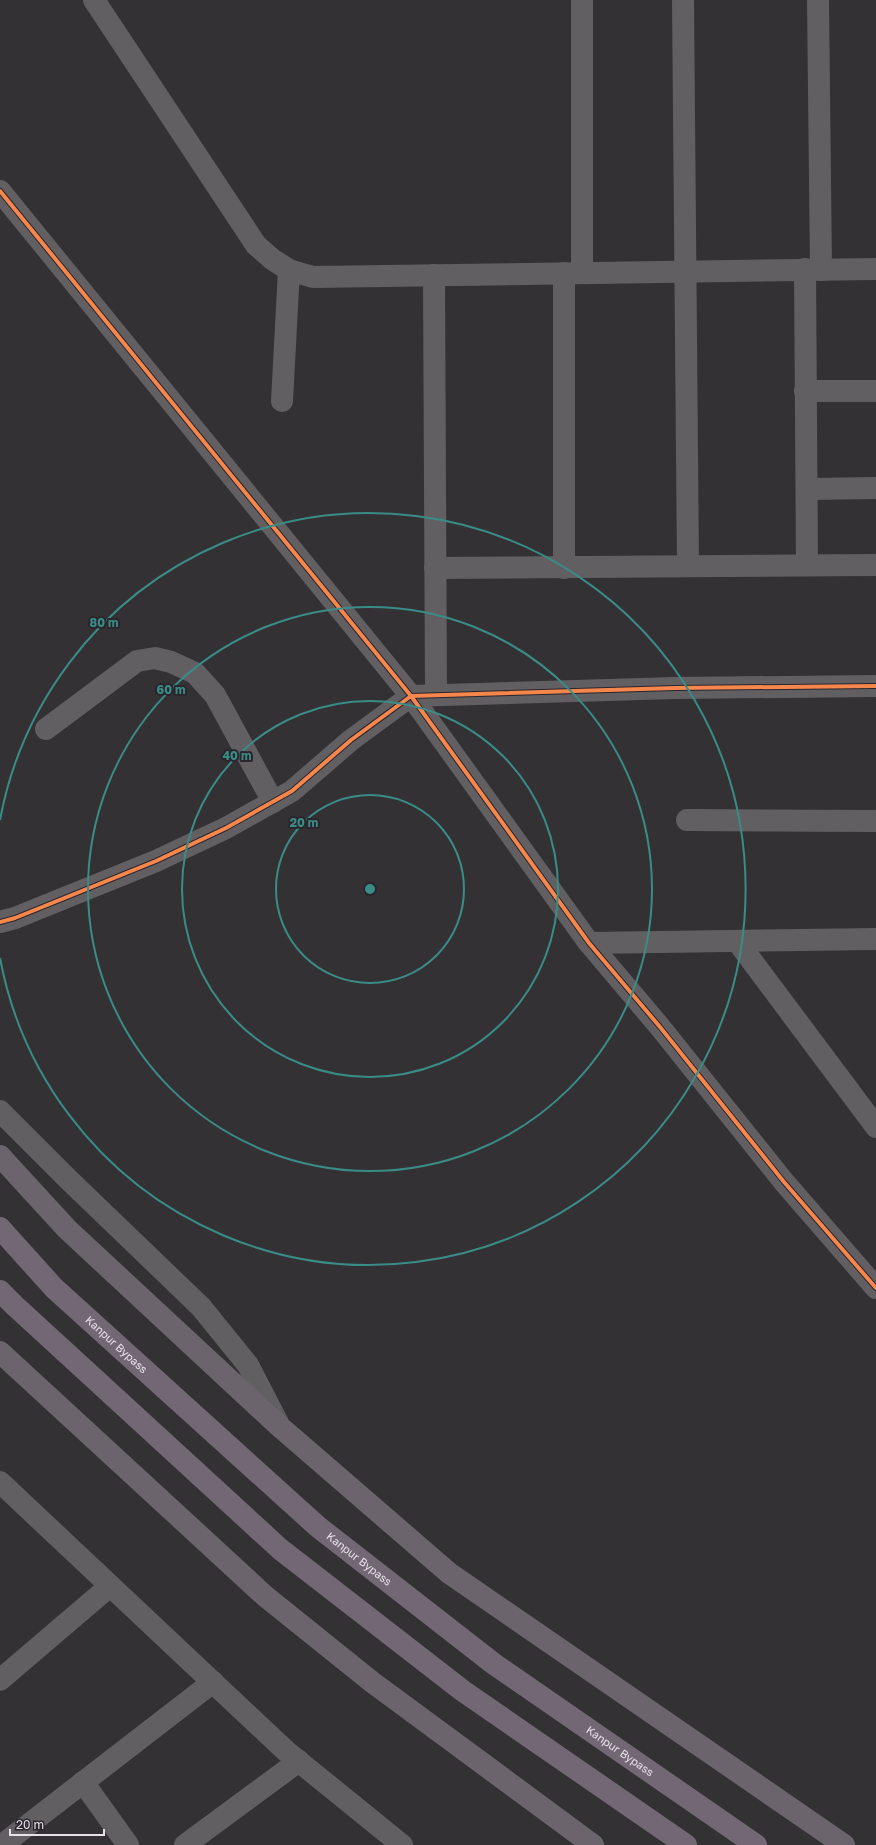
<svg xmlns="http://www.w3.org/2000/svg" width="876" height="1845" viewBox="0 0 876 1845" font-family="'Golos Text',sans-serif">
<rect width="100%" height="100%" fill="#343135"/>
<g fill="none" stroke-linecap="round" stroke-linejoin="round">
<g stroke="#625f63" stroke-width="22">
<polyline points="94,0 256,245 272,259 289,270 313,277 876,269"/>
<polyline points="582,0 582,273"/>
<polyline points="683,0 688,566"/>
<polyline points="818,0 821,270"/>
<polyline points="0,191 411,696 589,943 660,1027 784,1182 876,1288"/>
<polyline points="805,269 807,565"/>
<polyline points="434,275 436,695"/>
<polyline points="805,391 876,391"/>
<polyline points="282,401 289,270"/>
<polyline points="807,489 876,488"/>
<polyline points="435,568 876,565"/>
<polyline points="564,568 564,273"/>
<polyline points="46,729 137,661 155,658 171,662 195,673 215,695 273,802"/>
<polyline points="687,820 876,821"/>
<polyline points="0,922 15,918 156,861 226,828 292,791 351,740 411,696 675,688 876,686"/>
<polyline points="737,941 876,1127"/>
<polyline points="589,943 876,939"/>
<polyline points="0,1111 69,1180 201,1307 248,1365 278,1423"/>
<polyline points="0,1482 286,1751 402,1845"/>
<polyline points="0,1680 110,1586"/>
<polyline points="83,1782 128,1845"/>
<polyline points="2,1845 213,1682"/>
<polyline points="185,1845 299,1761"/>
</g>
<g stroke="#6b646d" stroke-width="22">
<polyline points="0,1156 67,1229 279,1426 449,1573 844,1845"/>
<polyline points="0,1352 265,1596 372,1682 593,1845"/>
</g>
<g stroke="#726874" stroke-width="22">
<path id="s1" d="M0,1228L54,1288L317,1526L494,1664L756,1845"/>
<polyline points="0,1291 14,1305 280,1549 463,1691 686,1845"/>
</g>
<defs>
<g id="cycleway">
<polyline points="0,191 411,696 589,943 660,1027 784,1182 876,1288"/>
<polyline points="0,922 15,918 156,861 226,828 292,791 351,740 411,696 675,688 876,686"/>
</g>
</defs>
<use href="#cycleway" stroke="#2b252d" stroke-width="6"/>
<use href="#cycleway" stroke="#f5874c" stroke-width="4"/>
</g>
<g fill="none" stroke="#3a8c86" stroke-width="2">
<circle cx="370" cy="889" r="94"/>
<circle cx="370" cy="889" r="188"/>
<circle cx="370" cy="889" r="282"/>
<path d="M0 820A376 376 0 1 1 0 958"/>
</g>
<g text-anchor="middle" stroke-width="4" stroke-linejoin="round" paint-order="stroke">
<g font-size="11" fill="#e7e2e8" stroke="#2b252d">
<text dy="4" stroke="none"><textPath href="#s1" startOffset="165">Kanpur Bypass</textPath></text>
<text dy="4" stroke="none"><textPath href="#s1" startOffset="489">Kanpur Bypass</textPath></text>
<text dy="4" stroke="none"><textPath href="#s1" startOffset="813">Kanpur Bypass</textPath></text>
</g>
</g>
<circle cx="370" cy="889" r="6" fill="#3a8c86" stroke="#2b252d" stroke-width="2"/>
<g font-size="12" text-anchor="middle" font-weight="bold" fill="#3a8c86" stroke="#2b252d" stroke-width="4" stroke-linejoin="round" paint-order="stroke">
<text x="104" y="627">80 m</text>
<text x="171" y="694">60 m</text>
<text x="237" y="760">40 m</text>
<text x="304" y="827">20 m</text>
</g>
<path d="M10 1829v6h94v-6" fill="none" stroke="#e7e2e8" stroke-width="2"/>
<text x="16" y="1829" font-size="12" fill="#e7e2e8" stroke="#2b252d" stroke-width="3" paint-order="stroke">20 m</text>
</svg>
